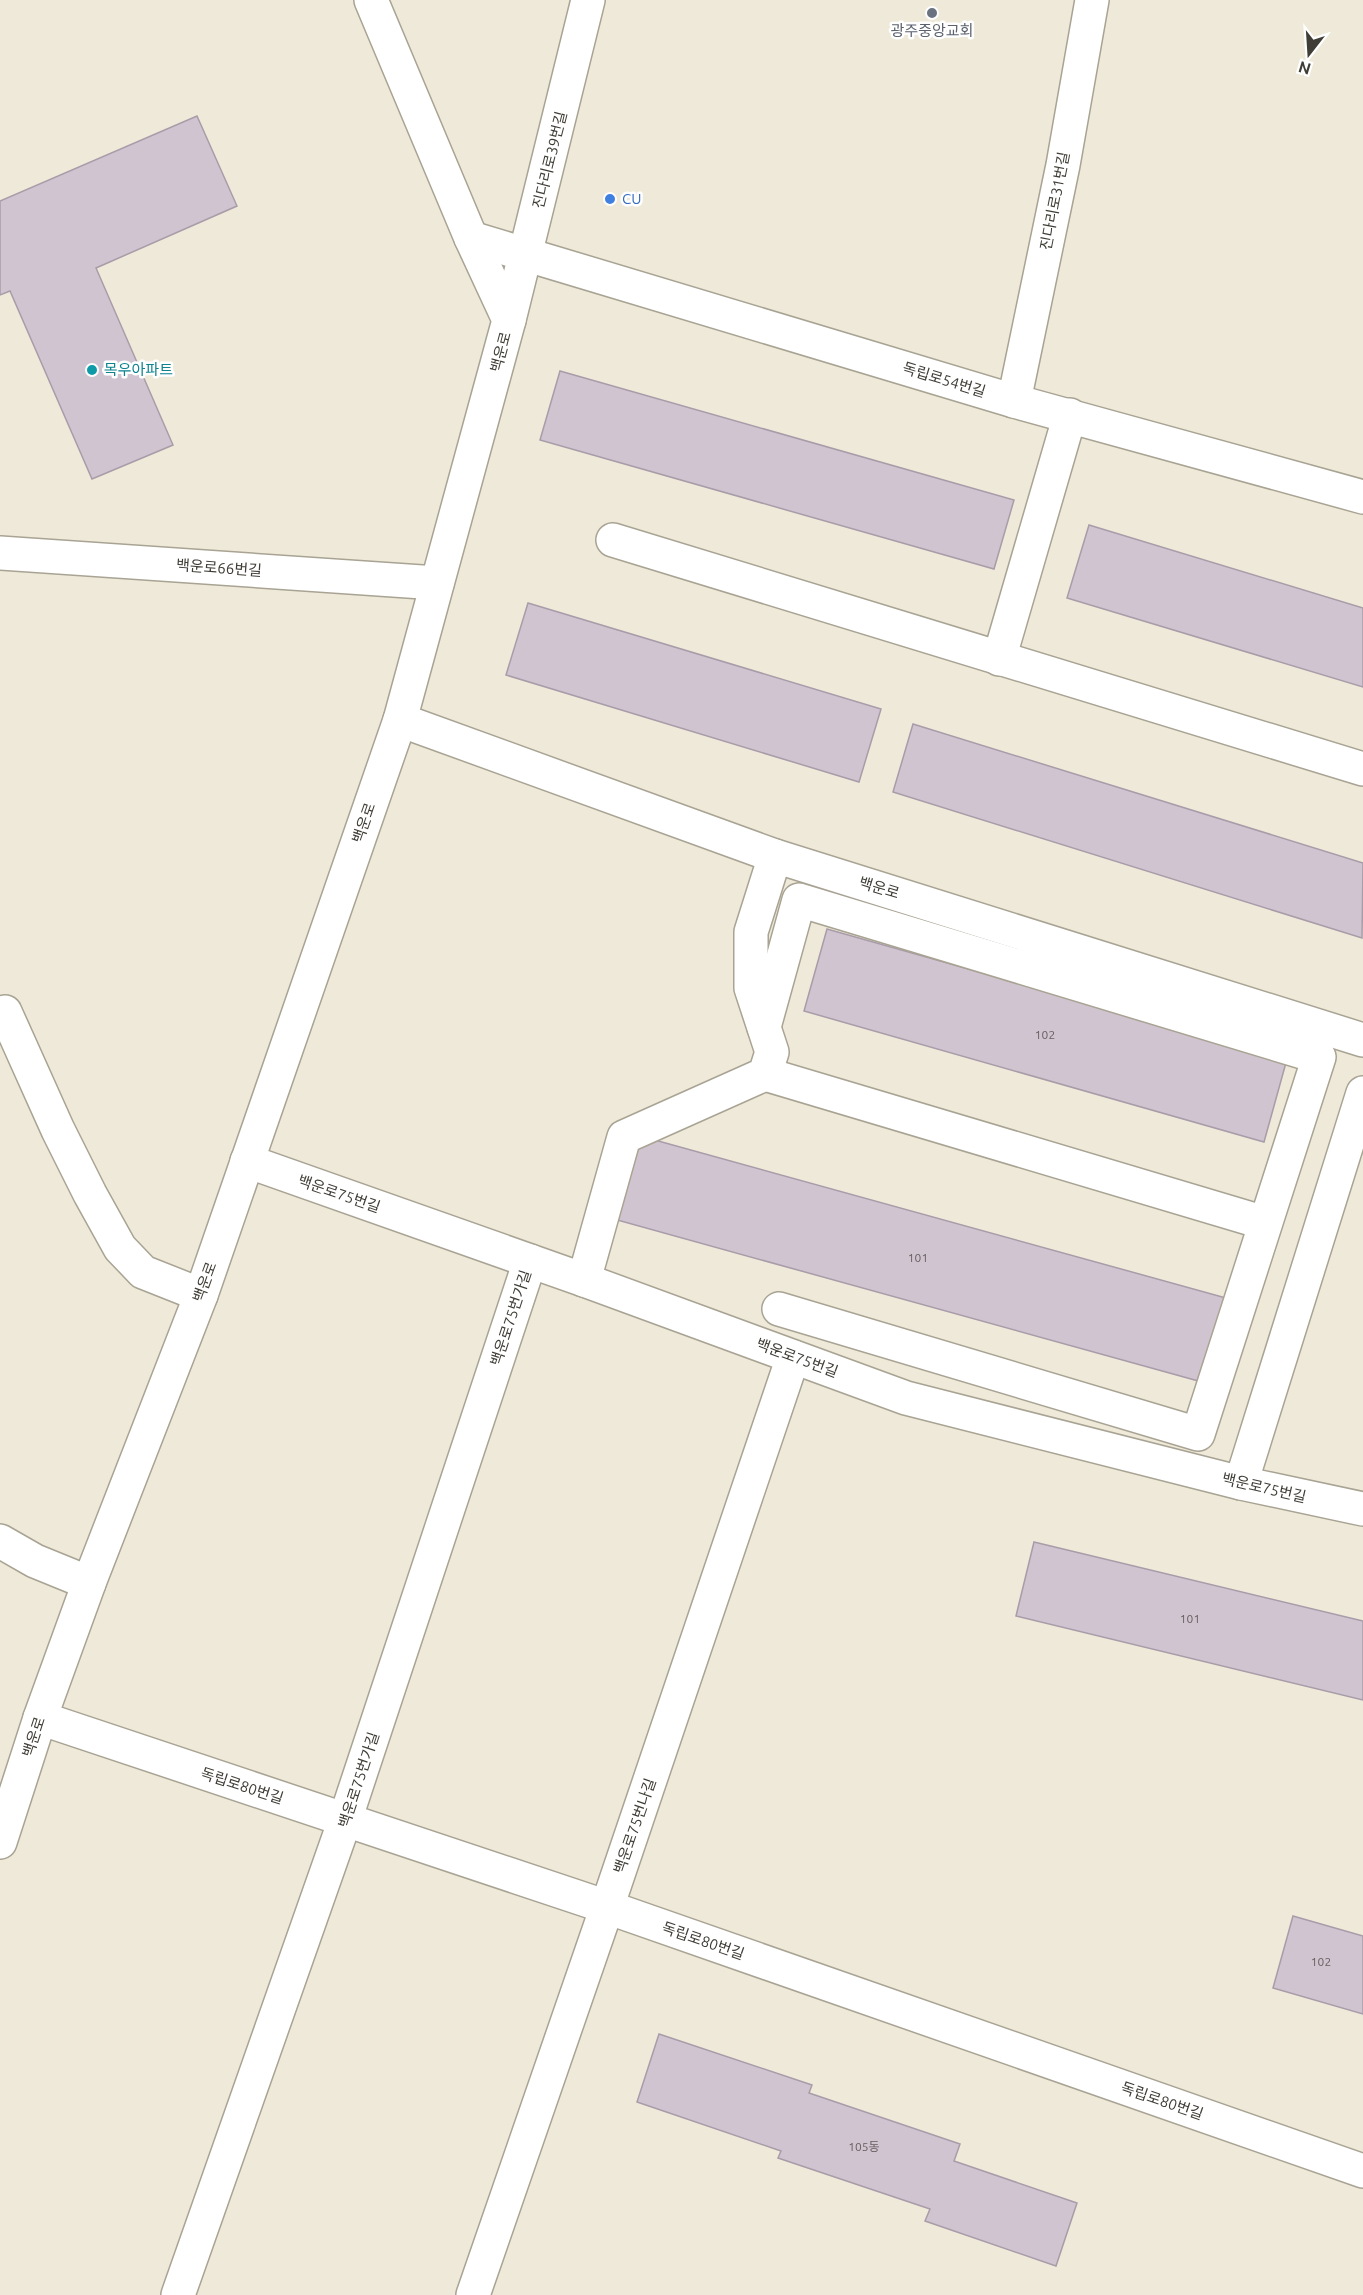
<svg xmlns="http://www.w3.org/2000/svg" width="1363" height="2295" viewBox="0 0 1363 2295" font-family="Ubuntu,'Noto Sans KR',sans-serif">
<rect width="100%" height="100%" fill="#eee9d8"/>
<g fill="#d1c4d1" stroke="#a99ca9" stroke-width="1.5">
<polygon points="197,116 237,206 96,268 173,445 92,479 10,291 0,295 0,201"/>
<polygon points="560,371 1014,500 994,569 540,440"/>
<polygon points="1089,525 1363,608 1363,687 1067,598"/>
<polygon points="528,603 881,709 859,782 506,675"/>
<polygon points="913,724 1363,863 1362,938 893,792"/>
<polygon points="827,929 1287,1059 1264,1142 804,1011"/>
<polygon points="633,1134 1226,1298 1202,1382 610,1218"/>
<polygon points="1034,1542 1363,1621 1363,1700 1016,1616"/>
<polygon points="1293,1916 1363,1936 1363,2014 1273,1988"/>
<polygon points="659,2034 812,2085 809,2093 960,2144 954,2161 1077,2203 1056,2266 925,2221 930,2209 778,2158 781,2151 637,2102"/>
</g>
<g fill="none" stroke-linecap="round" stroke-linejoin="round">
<defs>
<g id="minor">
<polyline points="471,238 1014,401 1363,497"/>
<polyline points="509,320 588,0"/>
<polyline points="1014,401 1063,165 1092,0"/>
<polyline points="613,540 1363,769"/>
<polyline points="0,553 437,583"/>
<polyline points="999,659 1070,415"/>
<polyline points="400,720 775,856 1363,1040"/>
<polyline points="0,1014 5,1012 58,1130 90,1194 120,1248 143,1272 201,1295"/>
<polyline points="764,1027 799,900 1319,1057 1198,1434 779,1309"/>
<polyline points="765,1074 1265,1223"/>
<polyline points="247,1161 584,1280 906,1398 1241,1483 1363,1509"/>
<polyline points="584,1280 624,1137 765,1074 772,1052 751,988 751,932 775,856"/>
<polyline points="1241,1483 1363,1093"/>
<polyline points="0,1541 35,1561 89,1583"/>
<polyline points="40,1718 607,1907 1363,2171"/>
<polyline points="0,1842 40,1718 89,1583 201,1295 400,720 509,320 471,238 371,0"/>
<polyline points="178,2295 345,1820 530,1261"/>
<polyline points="473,2295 607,1907 793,1357"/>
</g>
</defs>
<use href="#minor" stroke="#a8a393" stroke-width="36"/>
<use href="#minor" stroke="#fff" stroke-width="33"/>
</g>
<circle fill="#6b7280" stroke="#fff" stroke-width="2" cx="932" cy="13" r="6"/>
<circle fill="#3f7fe0" stroke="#fff" stroke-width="2" cx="610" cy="199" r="6"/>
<circle fill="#0f9aa8" stroke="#fff" stroke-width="2" cx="92" cy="370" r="6"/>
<g text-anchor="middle" stroke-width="5" stroke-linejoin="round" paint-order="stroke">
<g font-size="12" fill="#645f5d">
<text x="1045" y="1039">102</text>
<text x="918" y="1262">101</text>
<text x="1190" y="1623">101</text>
<text x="1321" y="1966">102</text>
<text x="864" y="2151">105동</text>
</g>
<g font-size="15" fill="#5b616d" stroke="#fff">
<text x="932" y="36">광주중앙교회</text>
</g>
<g font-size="15" fill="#3f3d36" stroke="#fff">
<text transform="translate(550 160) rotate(-76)" y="5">진다리로39번길</text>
<text transform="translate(1055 201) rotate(-79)" y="5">진다리로31번길</text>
<text transform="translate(501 352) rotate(-75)" y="5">백운로</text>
<text transform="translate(944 380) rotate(17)" y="5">독립로54번길</text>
<text transform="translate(219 568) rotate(4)" y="5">백운로66번길</text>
<text transform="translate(364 823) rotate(-71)" y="5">백운로</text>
<text transform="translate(879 888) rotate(17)" y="5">백운로</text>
<text transform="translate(339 1194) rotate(19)" y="5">백운로75번길</text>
<text transform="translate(205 1282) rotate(-70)" y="5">백운로</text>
<text transform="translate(511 1318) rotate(-72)" y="5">백운로75번가길</text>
<text transform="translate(797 1358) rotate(20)" y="5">백운로75번길</text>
<text transform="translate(1264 1488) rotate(13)" y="5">백운로75번길</text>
<text transform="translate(34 1737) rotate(-72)" y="5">백운로</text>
<text transform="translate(359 1780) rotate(-72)" y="5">백운로75번가길</text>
<text transform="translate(242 1786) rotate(18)" y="5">독립로80번길</text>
<text transform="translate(635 1826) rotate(-71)" y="5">백운로75번나길</text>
<text transform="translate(703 1941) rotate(19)" y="5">독립로80번길</text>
<text transform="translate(1162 2101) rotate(19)" y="5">독립로80번길</text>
</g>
<g font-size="15" fill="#366cbe" stroke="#fff" text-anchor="start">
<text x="622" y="204">CU</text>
</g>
<g font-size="15" fill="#0d838f" stroke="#fff" text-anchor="start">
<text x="104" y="375">목우아파트</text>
</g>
</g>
<g transform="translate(1309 54) rotate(197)" stroke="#ffffff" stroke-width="4.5" paint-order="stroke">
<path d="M0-4.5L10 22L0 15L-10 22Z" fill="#3f3d36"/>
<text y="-9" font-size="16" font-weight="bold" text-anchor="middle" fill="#3f3d36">N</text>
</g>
</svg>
